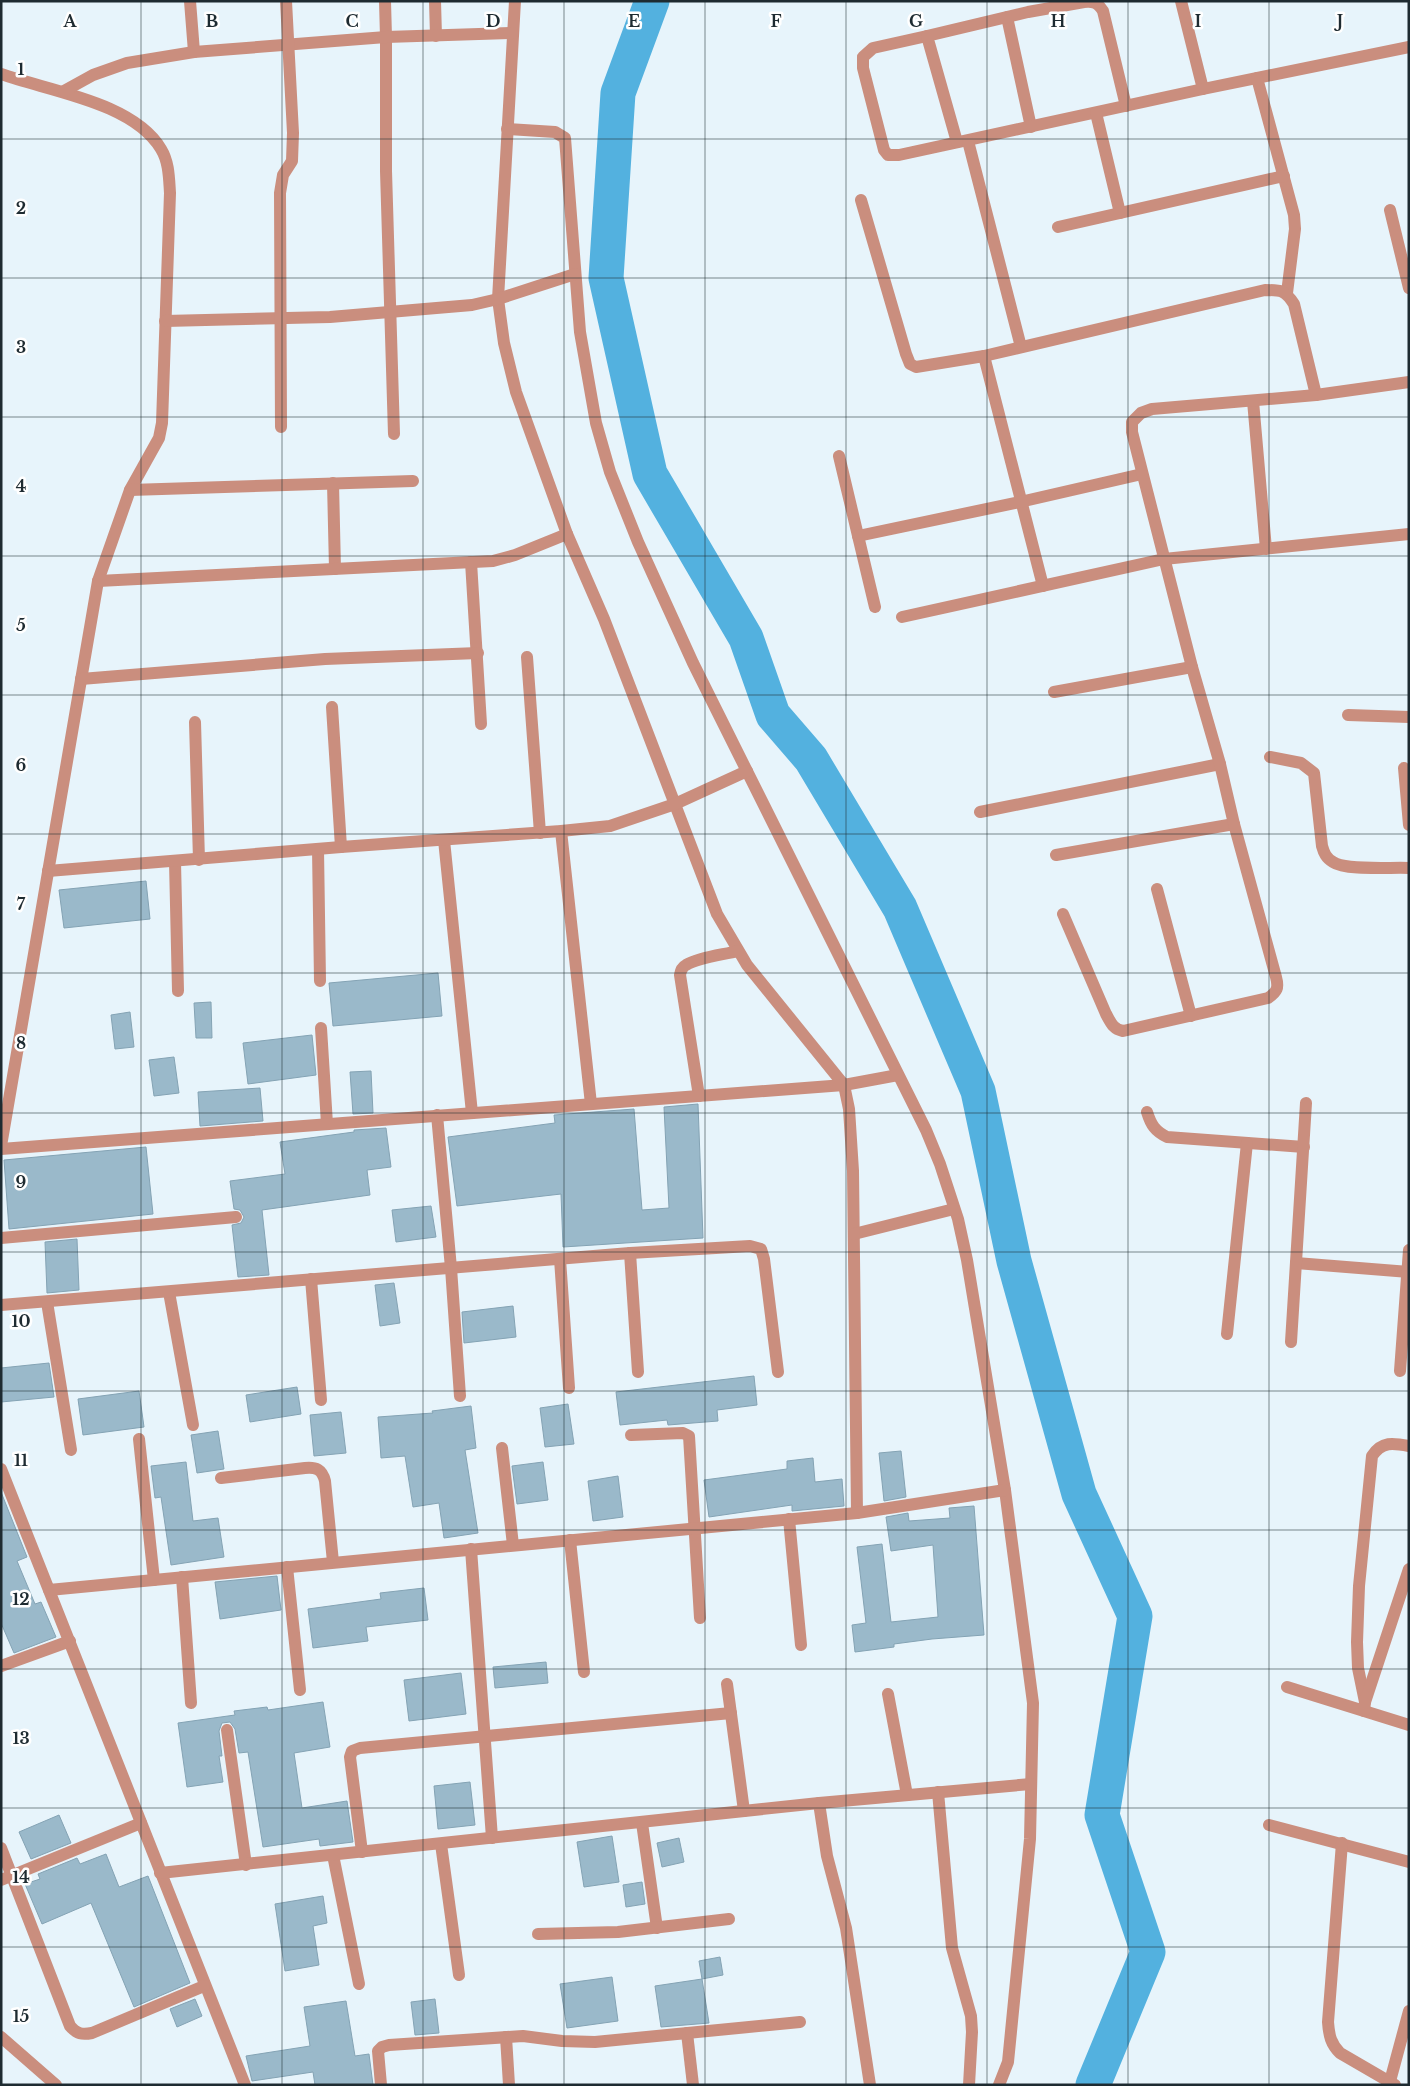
<svg xmlns="http://www.w3.org/2000/svg" width="1410" height="2086" viewBox="0 0 1410 2086" font-family="'Libre Baskerville',serif">
<rect width="100%" height="100%" fill="#e7f4fb"/>
<g fill="none" stroke-linecap="round" stroke-linejoin="round">
<polyline stroke="#53b1df" stroke-width="35" points="652,1 618,93 606,278 650,474 746,638 773,715 811,759 900,908 978,1091 1014,1261 1079,1494 1135,1616 1102,1815 1148,1952 1093,2085"/>
</g>
<g fill="#9ab9ca" stroke="#84a3b4">
<polygon points="146,881 150,919 64,928 59,890"/>
<polygon points="438,973 442,1016 333,1026 329,983"/>
<polygon points="211,1002 212,1038 196,1038 194,1003"/>
<polygon points="130,1012 134,1047 115,1049 111,1015"/>
<polygon points="312,1035 316,1075 248,1084 243,1043"/>
<polygon points="174,1057 179,1093 154,1096 149,1060"/>
<polygon points="371,1071 373,1113 353,1114 350,1072"/>
<polygon points="260,1088 263,1121 200,1126 198,1092"/>
<polygon points="698,1104 703,1238 563,1247 561,1194 457,1206 448,1137 555,1123 554,1115 634,1109 642,1210 669,1208 664,1107"/>
<polygon points="386,1128 391,1167 367,1170 370,1195 262,1210 269,1275 238,1277 232,1225 241,1223 244,1217 240,1210 234,1209 230,1181 285,1174 280,1142 354,1132 354,1130"/>
<polygon points="146,1147 153,1214 9,1229 4,1160"/>
<polygon points="431,1206 436,1237 396,1242 392,1210"/>
<polygon points="77,1239 79,1290 47,1293 45,1242"/>
<polygon points="394,1283 400,1323 380,1326 375,1285"/>
<polygon points="513,1306 516,1337 464,1343 462,1312"/>
<polygon points="49,1363 54,1397 1,1402 1,1368"/>
<polygon points="754,1376 757,1405 717,1410 718,1421 668,1425 667,1420 620,1425 616,1392"/>
<polygon points="297,1387 301,1414 250,1422 246,1395"/>
<polygon points="139,1391 144,1427 83,1435 78,1399"/>
<polygon points="568,1404 574,1444 545,1447 540,1408"/>
<polygon points="471,1406 476,1448 465,1450 478,1533 444,1538 439,1503 413,1507 405,1456 381,1458 378,1417 433,1413 432,1411"/>
<polygon points="341,1412 346,1453 314,1456 310,1415"/>
<polygon points="218,1431 224,1469 197,1473 191,1435"/>
<polygon points="901,1451 906,1497 884,1501 879,1453"/>
<polygon points="813,1458 815,1482 842,1479 844,1506 792,1511 792,1505 709,1517 704,1480 787,1469 787,1461"/>
<polygon points="186,1462 193,1521 218,1518 224,1557 171,1565 161,1497 155,1498 151,1466"/>
<polygon points="543,1462 548,1500 517,1504 512,1466"/>
<polygon points="618,1476 623,1517 593,1521 588,1481"/>
<polygon points="1,1492 27,1557 17,1561 35,1604 41,1602 56,1637 14,1653 1,1623"/>
<polygon points="974,1506 984,1635 932,1639 894,1644 894,1647 855,1652 852,1625 866,1623 857,1547 882,1544 891,1622 938,1617 933,1545 891,1551 886,1517 908,1513 909,1521 950,1518 949,1508"/>
<polygon points="277,1576 281,1610 220,1619 215,1582"/>
<polygon points="424,1588 428,1620 366,1627 368,1641 313,1648 308,1609 381,1599 380,1593"/>
<polygon points="546,1662 548,1683 495,1688 493,1667"/>
<polygon points="461,1673 466,1714 409,1721 404,1680"/>
<polygon points="323,1702 330,1747 294,1753 302,1808 347,1801 353,1842 320,1846 319,1839 263,1847 248,1752 239,1753 235,1729 230,1722 222,1723 219,1731 222,1756 219,1756 223,1782 187,1787 178,1723 235,1715 234,1711 267,1707 268,1710"/>
<polygon points="470,1782 475,1825 438,1829 434,1786"/>
<polygon points="59,1815 71,1843 31,1859 19,1832"/>
<polygon points="612,1836 619,1882 584,1887 577,1842"/>
<polygon points="679,1838 684,1862 662,1867 657,1843"/>
<polygon points="106,1854 119,1887 148,1876 190,1983 134,2007 91,1903 42,1924 25,1884 40,1879 38,1874 77,1858 80,1864"/>
<polygon points="642,1882 645,1904 626,1907 623,1885"/>
<polygon points="323,1896 327,1923 313,1926 319,1965 285,1971 275,1904"/>
<polygon points="720,1957 723,1975 702,1979 699,1961"/>
<polygon points="612,1977 618,2021 567,2028 560,1984"/>
<polygon points="702,1979 709,2023 661,2027 655,1986"/>
<polygon points="195,1999 202,2016 177,2027 170,2009"/>
<polygon points="435,1999 439,2033 415,2035 411,2002"/>
<polygon points="346,2001 355,2056 369,2054 373,2085 315,2085 313,2072 252,2081 246,2056 310,2046 304,2007"/>
</g>
<g fill="none" stroke-linecap="round" stroke-linejoin="round">
<g stroke="#ca8e7e" stroke-width="12">
<polyline points="190,1 194,52"/>
<polyline points="385,1 386,37 386,171 394,434"/>
<polyline points="435,1 436,36"/>
<polyline points="515,1 498,299 504,343 516,392 567,534 604,619 717,914 747,965 844,1085 849,1109 853,1171 857,1513"/>
<polyline points="1181,1 1203,89"/>
<polyline points="1007,17 1031,127"/>
<polyline points="927,36 873,48 863,57 863,68 884,150 888,155 899,155 1203,89 1409,47"/>
<path d="M1,74C48,91 133,102 161,149C169,162 169,178 170,193L162,423L159,438L130,490L98,581L1,1146"/>
<polyline points="1257,78 1294,215 1295,229 1287,293"/>
<polyline points="64,91 93,75 127,63 194,52 386,37 513,33"/>
<polyline points="1096,113 1120,213"/>
<polyline points="507,129 555,132 565,138 580,332 596,423 610,472 638,542 693,663 926,1130 940,1164 958,1219 967,1260 1005,1490 1033,1703 1030,1839 1008,2062 999,2085"/>
<polyline points="968,141 1021,347"/>
<path d="M957,142L927,36L1028,12L1084,2C1094,1 1098,3 1103,11L1126,106"/>
<path d="M861,200L906,354L910,364L916,367L984,356L1265,290C1281,290 1285,290 1294,304L1316,395"/>
<polyline points="1390,210 1409,288"/>
<polyline points="1058,227 1284,176"/>
<polyline points="165,321 330,317 472,305 498,299 575,274"/>
<polyline points="984,356 1043,586"/>
<polyline points="1253,401 1266,549"/>
<polyline points="281,427 280,193 283,175 292,161 293,133 286,1"/>
<polyline points="839,456 875,607"/>
<polyline points="333,483 335,569"/>
<polyline points="130,490 413,481"/>
<polyline points="858,536 1020,502 1142,474"/>
<polyline points="471,562 481,724"/>
<polyline points="98,581 493,561 515,555 567,534"/>
<polyline points="902,617 1164,559 1409,534"/>
<polyline points="527,657 540,833"/>
<polyline points="81,679 325,659 478,653"/>
<polyline points="1054,692 1192,667"/>
<polyline points="332,707 341,847"/>
<polyline points="1348,715 1409,717"/>
<polyline points="195,722 199,860"/>
<path d="M1270,757L1301,763L1314,773L1322,846C1324,853 1326,858 1333,862C1346,871 1392,867 1409,868"/>
<polyline points="1404,768 1409,825"/>
<polyline points="980,812 1220,764"/>
<polyline points="561,831 591,1104"/>
<polyline points="444,840 472,1113"/>
<polyline points="318,849 320,981"/>
<polyline points="1056,855 1234,824"/>
<polyline points="175,862 178,991"/>
<polyline points="48,871 341,847 561,831 610,826 675,804 747,771"/>
<polyline points="1157,889 1191,1016"/>
<path d="M1063,914L1106,1014C1111,1023 1113,1029 1123,1031L1268,998C1277,992 1279,988 1276,977L1234,824L1220,764L1192,667L1132,432V422L1141,413L1152,409L1316,395L1409,382"/>
<polyline points="321,1028 327,1124"/>
<path d="M699,1096L680,975C681,970 682,967 686,965C700,957 722,955 738,951"/>
<path d="M1147,1112C1151,1125 1155,1131 1167,1137L1304,1147"/>
<polyline points="437,1115 451,1268 460,1396"/>
<polyline points="1,1149 844,1085 898,1075"/>
<polyline points="854,1234 954,1209"/>
<polyline points="1,1238 236,1217"/>
<polyline points="630,1253 638,1372"/>
<polyline points="560,1259 569,1388"/>
<polyline points="1296,1263 1409,1272"/>
<polyline points="311,1279 321,1400"/>
<polyline points="169,1292 193,1425"/>
<polyline points="47,1302 71,1450"/>
<polyline points="1,1305 630,1253 750,1246 761,1249 764,1259 778,1372"/>
<polyline points="1227,1334 1247,1143"/>
<polyline points="1291,1342 1306,1103"/>
<polyline points="1400,1371 1409,1250"/>
<polyline points="631,1435 683,1433 689,1436 700,1618"/>
<polyline points="139,1439 154,1580"/>
<polyline points="502,1448 513,1545"/>
<polyline points="1,1469 245,2085"/>
<path d="M221,1478L305,1468C316,1467 322,1469 325,1481L333,1562"/>
<polyline points="789,1519 801,1645"/>
<polyline points="570,1540 584,1672"/>
<polyline points="471,1549 492,1838"/>
<polyline points="287,1567 300,1690"/>
<polyline points="182,1577 191,1703"/>
<polyline points="49,1590 857,1513 1005,1490"/>
<polyline points="1,1666 70,1641"/>
<polyline points="727,1684 744,1811"/>
<polyline points="1287,1687 1409,1725"/>
<polyline points="888,1694 907,1795"/>
<path d="M1365,1702L1358,1668L1357,1642L1359,1586L1372,1456C1382,1441 1393,1443 1409,1446"/>
<polyline points="1364,1711 1365,1702 1409,1569"/>
<polyline points="227,1730 246,1865"/>
<polyline points="938,1792 952,1948 971,2016 972,2032 969,2085"/>
<polyline points="819,1803 827,1856 846,1928 870,2085"/>
<polyline points="642,1823 657,1928"/>
<polyline points="1269,1825 1409,1862"/>
<path d="M1342,1843L1328,2022C1329,2036 1331,2044 1340,2053L1395,2085"/>
<polyline points="441,1844 459,1975"/>
<path d="M1,1848L70,2026C77,2034 82,2035 92,2033L204,1986"/>
<polyline points="362,1852 350,1757 352,1751 360,1748 731,1713"/>
<polyline points="333,1855 359,1984"/>
<polyline points="160,1873 819,1803 1031,1784"/>
<polyline points="1,1880 141,1823"/>
<polyline points="538,1934 618,1932 729,1919"/>
<polyline points="687,2033 693,2085"/>
<polyline points="1,2037 56,2085"/>
<polyline points="506,2037 509,2085"/>
<polyline points="381,2085 378,2051 382,2047 389,2045 523,2036 562,2041 595,2042 800,2022"/>
<polyline points="1389,2085 1409,2011"/>
</g>
</g>
<path fill="none" stroke="#1e2b31" stroke-width="1" stroke-opacity="0.55" d="M141,1V2085M282,1V2085M423,1V2085M564,1V2085M705,1V2085M846,1V2085M987,1V2085M1128,1V2085M1269,1V2085M1,139H1409M1,278H1409M1,417H1409M1,556H1409M1,695H1409M1,834H1409M1,973H1409M1,1113H1409M1,1252H1409M1,1391H1409M1,1530H1409M1,1669H1409M1,1808H1409M1,1947H1409"/>
<g font-size="16" text-anchor="middle" font-weight="bold" fill="#1e2b31" stroke="#fff" stroke-width="5" stroke-linejoin="round" paint-order="stroke">
<text x="70" y="27">A</text>
<text x="212" y="27">B</text>
<text x="352" y="27">C</text>
<text x="493" y="27">D</text>
<text x="634" y="27">E</text>
<text x="776" y="27">F</text>
<text x="916" y="27">G</text>
<text x="1058" y="27">H</text>
<text x="1198" y="27">I</text>
<text x="1340" y="27">J</text>
<text x="21" y="75">1</text>
<text x="21" y="214">2</text>
<text x="21" y="353">3</text>
<text x="21" y="492">4</text>
<text x="21" y="631">5</text>
<text x="21" y="771">6</text>
<text x="21" y="910">7</text>
<text x="21" y="1049">8</text>
<text x="21" y="1188">9</text>
<text x="21" y="1327">10</text>
<text x="21" y="1466">11</text>
<text x="21" y="1605">12</text>
<text x="21" y="1744">13</text>
<text x="21" y="1883">14</text>
<text x="21" y="2022">15</text>
</g>
<rect width="1410" height="2086" fill="none" stroke="#1e2b31" stroke-width="5"/>
</svg>
